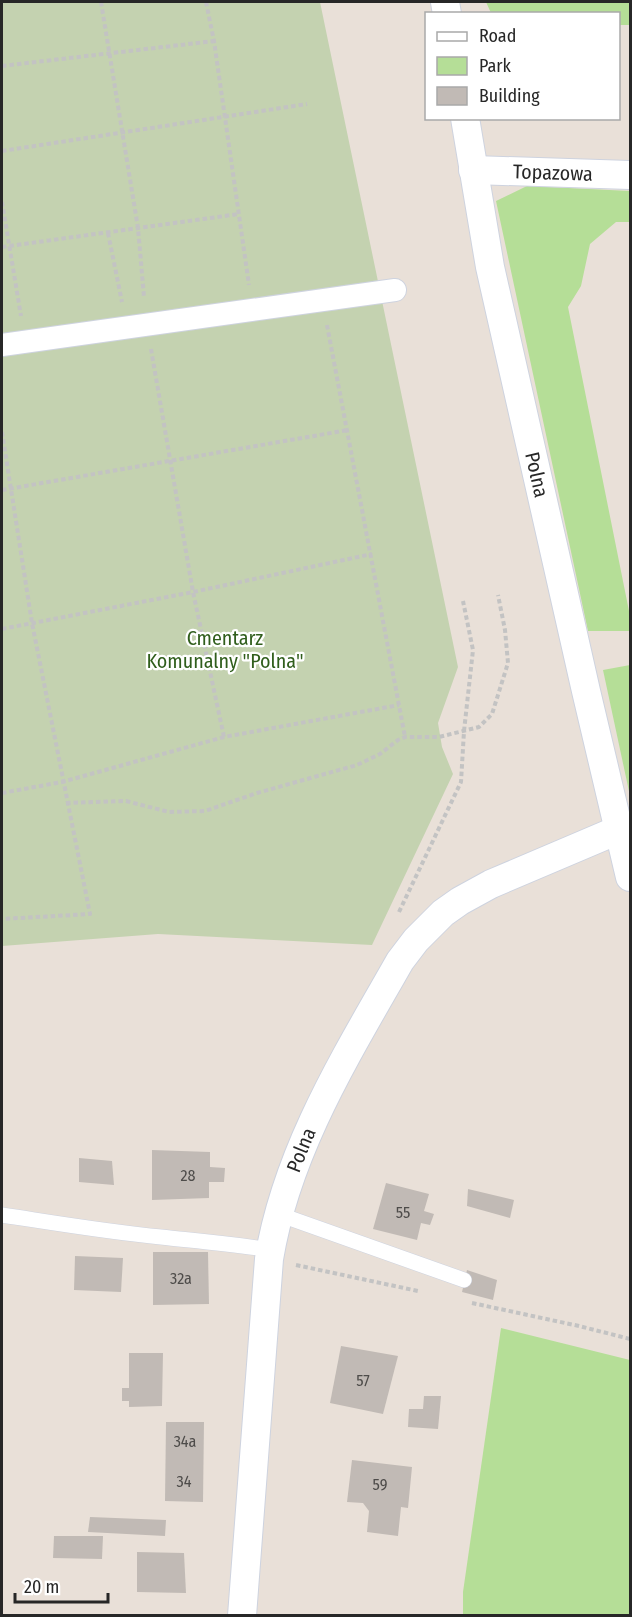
<svg xmlns="http://www.w3.org/2000/svg" width="632" height="1617" viewBox="0 0 632 1617" font-family="'Fira Sans Condensed',sans-serif">
<rect width="100%" height="100%" fill="#e9e0d8"/>
<g fill="#b5de97">
<polygon points="486,2 630,2 630,25 619,25 618,14 491,13"/>
<polygon points="527,186 630,191 630,222 616,222 590,244 581,286 568,307 630,616 630,631 588,631 496,201"/>
<polygon points="630,665 630,796 603,670"/>
<polygon points="501,1328 630,1360 630,1615 463,1615 463,1592"/>
</g>
<polygon fill="#c4d2b0" points="2,2 320,2 458,667 438,723 442,747 453,774 372,945 158,934 2,946"/>
<g fill="#c1bab5">
<polygon points="152,1150 210,1152 210,1167 225,1168 224,1182 209,1182 209,1198 152,1200"/>
<polygon points="79,1158 112,1161 114,1185 79,1182"/>
<polygon points="386,1183 429,1194 424,1211 434,1214 430,1225 421,1223 417,1240 373,1229"/>
<polygon points="468,1189 514,1200 510,1218 467,1206"/>
<polygon points="153,1252 208,1252 209,1304 153,1305"/>
<polygon points="75,1256 123,1258 121,1292 74,1290"/>
<polygon points="467,1270 497,1280 493,1300 462,1292"/>
<polygon points="341,1346 398,1356 383,1414 330,1403"/>
<polygon points="129,1353 163,1353 162,1406 129,1407 129,1401 122,1401 122,1388 129,1388"/>
<polygon points="424,1396 441,1396 438,1429 408,1427 409,1409 423,1409"/>
<polygon points="166,1422 204,1422 203,1502 165,1501"/>
<polygon points="352,1460 412,1467 408,1508 401,1507 398,1536 367,1532 369,1511 363,1503 347,1502"/>
<polygon points="90,1517 166,1520 165,1536 88,1532"/>
<polygon points="54,1536 103,1536 102,1559 53,1558"/>
<polygon points="137,1552 184,1553 186,1593 137,1592"/>
</g>
<g fill="none" stroke-linecap="round" stroke-linejoin="round">
<defs>
<g id="service">
<polyline points="278,1214 464,1280"/>
<path d="M2,1215C55,1223 108,1232 161,1237C198,1241 234,1244 271,1250"/>
</g>
<polyline id="pedestrian" points="2,345 395,290"/>
<g id="minor">
<polyline points="445,2 447,14"/>
<path id="s1" d="M465,118L490,267L586,691L630,877"/>
<path id="s2" d="M473,170L630,175"/>
<path id="s3" d="M242,1616L269,1259C287,1150 346,1056 400,961L416,940L443,913L460,901L491,884L618,830"/>
</g>
</defs>
<use href="#service" stroke="#ced3df" stroke-width="16"/>
<use href="#pedestrian" stroke="#ced3df" stroke-width="24"/>
<use href="#minor" stroke="#ced3df" stroke-width="30"/>
<g stroke="#c3c3c3" stroke-width="4" stroke-dasharray="4.5 3" stroke-linecap="butt">
<polyline points="101,2 138,228 144,297"/>
<polyline points="206,2 214,41 249,285"/>
<polyline points="2,66 214,41"/>
<polyline points="2,151 307,104"/>
<polyline points="2,202 21,316"/>
<polyline points="108,233 122,302"/>
<polyline points="2,247 239,214"/>
<polyline points="327,325 405,737"/>
<polyline points="151,349 193,592 224,737"/>
<polyline points="2,432 32,623 90,914 2,919"/>
<polyline points="2,490 348,430"/>
<polyline points="2,629 193,592 372,554"/>
<polyline points="2,793 62,782 224,737 399,705"/>
<polyline points="66,803 126,801 169,812 205,811 257,793 357,765 380,754 398,740 405,737 439,737 479,727 492,714 508,663 505,630 498,595"/>
<polyline points="399,912 461,782 464,731 473,650 463,601"/>
<polyline points="296,1265 418,1291"/>
<polyline points="472,1303 579,1326 630,1339"/>
</g>
<use href="#service" stroke="#fff" stroke-width="15"/>
<use href="#pedestrian" stroke="#fff" stroke-width="22"/>
<use href="#minor" stroke="#fff" stroke-width="28"/>
</g>
<g text-anchor="middle" stroke-width="4.5" stroke-linejoin="round" paint-order="stroke">
<g font-size="16" fill="#4e4c4a">
<text x="188" y="1181">28</text>
<text x="403" y="1218">55</text>
<text x="181" y="1284">32a</text>
<text x="363" y="1386">57</text>
<text x="185" y="1447">34a</text>
<text x="184" y="1487">34</text>
<text x="380" y="1490">59</text>
</g>
<g font-size="20" fill="#272727" stroke="#fff">
<text dy="7" stroke="none"><textPath href="#s2" startOffset="80">Topazowa</textPath></text>
<text dy="7" stroke="none"><textPath href="#s1" startOffset="364">Polna</textPath></text>
<text dy="7" stroke="none"><textPath href="#s3" startOffset="472">Polna</textPath></text>
</g>
<g font-size="20" fill="#305e1c" stroke="#fff">
<text x="225" y="645">Cmentarz<tspan x="225" dy="23">Komunalny "Polna"</tspan></text>
</g>
</g>
<rect width="632" height="1617" fill="none" stroke="#272727" stroke-width="6"/>
<rect x="425" y="12" width="195" height="108" fill="#ffffff" stroke="#a9a9a9" stroke-width="1.5"/>
<rect x="437" y="32" width="30" height="9" fill="#ffffff" stroke="#a9a9a9" stroke-width="1.5"/>
<text x="479" y="42" font-size="18" fill="#272727">Road</text>
<rect x="437" y="57" width="30" height="18" fill="#b5de97" stroke="#a9a9a9" stroke-width="1.5"/>
<text x="479" y="72" font-size="18" fill="#272727">Park</text>
<rect x="437" y="87" width="30" height="18" fill="#c1bab5" stroke="#a9a9a9" stroke-width="1.5"/>
<text x="479" y="102" font-size="18" fill="#272727">Building</text>
<path d="M15 1593v9h93v-9" fill="none" stroke="#272727" stroke-width="3"/>
<text x="24" y="1593" font-size="18" fill="#272727" stroke="#ffffff" stroke-width="4.5" paint-order="stroke">20 m</text>
</svg>
